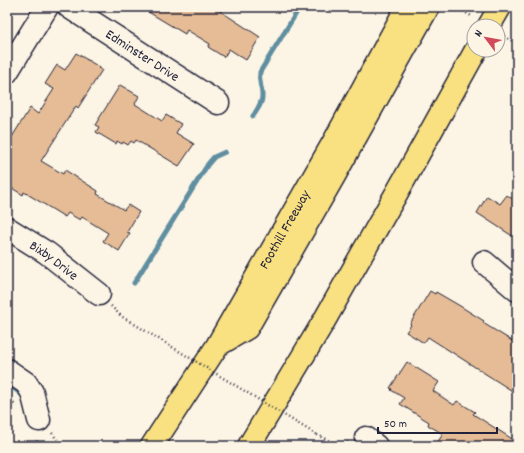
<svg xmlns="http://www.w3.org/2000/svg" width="524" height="453" viewBox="0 0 524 453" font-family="Dekko,sans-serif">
<rect width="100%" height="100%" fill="#fcf5e5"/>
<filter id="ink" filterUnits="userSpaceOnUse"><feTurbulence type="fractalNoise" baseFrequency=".025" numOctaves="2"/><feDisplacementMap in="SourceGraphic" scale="8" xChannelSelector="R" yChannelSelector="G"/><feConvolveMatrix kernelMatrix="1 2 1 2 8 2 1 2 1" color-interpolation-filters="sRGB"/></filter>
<g filter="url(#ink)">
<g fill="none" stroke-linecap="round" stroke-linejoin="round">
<g stroke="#5f8ea1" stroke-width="5">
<path d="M253,116C257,110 263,102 262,95C262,85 258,83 260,72L300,7"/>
<polyline points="134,283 208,164 214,157 225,152"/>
<polyline points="7,383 20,393"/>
<polyline points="35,446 37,443"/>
</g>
</g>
<g fill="#e5bc95" stroke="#22223b">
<polygon points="140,7 214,7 260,37 246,60 229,49 224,57 208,47 210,44 187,30 185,34"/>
<polygon points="76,53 99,67 98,68 102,70 78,108 76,106 41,161 63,174 65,170 98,191 97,194 124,210 128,205 139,212 127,232 130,233 119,251 103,241 108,233 82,217 80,220 68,213 65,217 24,192 23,195 7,185 7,145 30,108 38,114 54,89 45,84 57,65 65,70"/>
<polygon points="120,85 139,96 135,104 162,121 166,115 181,124 176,133 194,144 179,166 136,140 134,143 131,141 128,145 123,142 122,144 117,141 116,144 96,132 99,127 95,125"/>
<polygon points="507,195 517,202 517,239 477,213 487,196 500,204"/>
<polygon points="430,291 435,294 436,292 460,306 484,321 483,323 517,344 517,394 428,337 424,343 406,332 411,325 410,324"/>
<polygon points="407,362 439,382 433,391 454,405 457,401 475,412 473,414 517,442 517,446 435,446 443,434 428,425 429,422 400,404 404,398 391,390 392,389 390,388"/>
</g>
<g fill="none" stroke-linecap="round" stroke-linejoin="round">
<defs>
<g id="minor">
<path id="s1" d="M69,7L218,103"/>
<polyline points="7,72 47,7"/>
<path id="s2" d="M7,228L47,253L99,294"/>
<polyline points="484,262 517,290"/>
<polyline points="7,370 26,383 32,392 39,420"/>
<polyline points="366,438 376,446"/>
</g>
<g id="highway">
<polyline points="489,26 500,7"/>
<polyline points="218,345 247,328 334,176 428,7"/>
<path id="s3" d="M152,446L217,346L336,138L407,7"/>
<polyline points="249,446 324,321 404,180 476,50"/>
</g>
</defs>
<use href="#minor" stroke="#22223b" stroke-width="25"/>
<use href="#highway" stroke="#22223b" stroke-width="25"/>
<g stroke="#22223b" stroke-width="2.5" stroke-dasharray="1 3" stroke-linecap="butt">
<polyline points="456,7 473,17"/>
<polyline points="504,36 517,44"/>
<polyline points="111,306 121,316 131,322"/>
<polyline points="7,399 17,406"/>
<polyline points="52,433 62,446"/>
<polyline points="317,435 336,444 349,442"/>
</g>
<use href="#minor" stroke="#fcf5e5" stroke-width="22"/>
<use href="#highway" stroke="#f9e181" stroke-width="22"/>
<polyline stroke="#22223b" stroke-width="2.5" stroke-dasharray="1 3" stroke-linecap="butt" points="131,322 317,435"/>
</g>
</g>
<g text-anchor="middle" stroke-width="3.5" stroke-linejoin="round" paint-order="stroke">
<g font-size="14" fill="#22223b" stroke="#fcf5e5">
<text dy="5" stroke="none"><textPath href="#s1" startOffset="88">Edminster Drive</textPath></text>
<text dy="5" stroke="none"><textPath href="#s3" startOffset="254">Foothill Freeway</textPath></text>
<text dy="5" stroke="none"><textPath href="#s2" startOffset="57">Bixby Drive</textPath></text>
</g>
</g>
<rect width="524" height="453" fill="none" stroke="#fcf5e5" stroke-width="24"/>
<rect x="12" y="12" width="500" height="429" fill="none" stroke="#22223b" stroke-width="1.5" filter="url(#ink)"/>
<g transform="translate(486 38) rotate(302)"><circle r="19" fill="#fcf5e5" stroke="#a5a1a1"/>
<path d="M0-3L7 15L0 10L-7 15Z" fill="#d1495b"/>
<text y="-6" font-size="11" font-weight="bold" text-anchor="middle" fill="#22223b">N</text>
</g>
<path d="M378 427v6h119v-6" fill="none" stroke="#22223b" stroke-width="2"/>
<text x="384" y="427" font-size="12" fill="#22223b" stroke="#fcf5e5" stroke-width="3" paint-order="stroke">50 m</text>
</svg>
